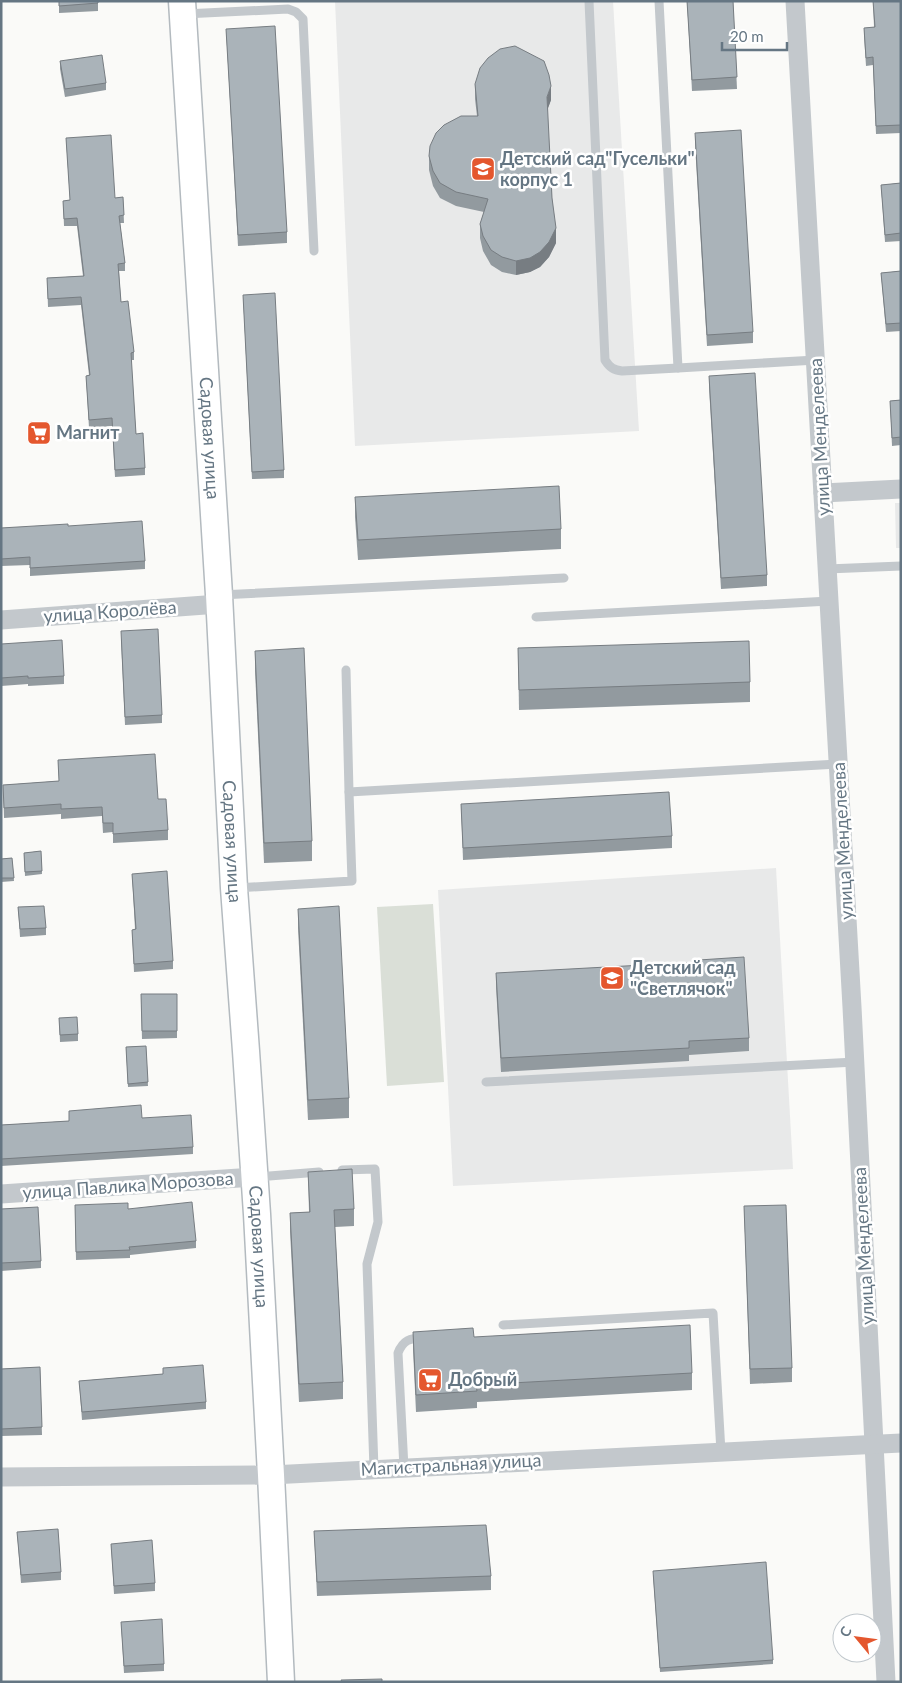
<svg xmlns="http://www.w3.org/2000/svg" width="902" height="1683" viewBox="0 0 902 1683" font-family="Lato,sans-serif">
<rect width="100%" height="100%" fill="#fafaf8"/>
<g fill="#e8e9e9">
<polygon points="335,1 613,1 639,431 355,446"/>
<polygon points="895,503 901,503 901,548 896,548"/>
<polygon points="776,868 793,1169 453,1186 438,890"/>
</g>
<polygon fill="#dadfd7" points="433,904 444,1082 387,1086 377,907"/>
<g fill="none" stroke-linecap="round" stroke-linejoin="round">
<defs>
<g id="secondary">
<path id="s1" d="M182,1L219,595L234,888L246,1051L257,1214L271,1475L281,1682"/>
</g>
</defs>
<use href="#secondary" stroke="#b3babf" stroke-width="29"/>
<g stroke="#c3c8cc" stroke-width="9">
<path d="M589,1L605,360C610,368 614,370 622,371L678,368"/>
<polyline points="659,1 678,368 816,360"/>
<polyline points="184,14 288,9 296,12 303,19 314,251"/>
<polyline points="827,569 901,566"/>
<polyline points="220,595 564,578"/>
<polyline points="536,617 829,601"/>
<polyline points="346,670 349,792"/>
<polyline points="236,888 352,881 349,792 838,764"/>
<polyline points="486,1082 855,1062"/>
<polyline points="342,1170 375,1169 378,1222 367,1264 374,1469"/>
<polyline points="257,1177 319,1172"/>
<polyline points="503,1325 713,1313 721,1452"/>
<path d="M404,1468L398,1353C403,1340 410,1338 423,1338"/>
</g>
<g stroke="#c3c8cc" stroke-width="19">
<polyline points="795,1 852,1007 886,1682"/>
<polyline points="823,493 901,489"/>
<polyline points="1,620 219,604"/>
<polyline points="1,1194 254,1177"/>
<polyline points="1,1477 271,1475 901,1443"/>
</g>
<use href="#secondary" stroke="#fff" stroke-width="26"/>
</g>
<g fill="#929a9f">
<polygon points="59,1 98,1 98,11 59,13"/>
<polygon points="687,1 733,1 737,89 692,91"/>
<polygon points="873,1 901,1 901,133 876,134 873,65 866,66 864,35 864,28 874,27"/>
<polygon points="226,29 287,232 287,243 238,246"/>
<polygon points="60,61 106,83 106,90 65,97 60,69"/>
<polygon points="475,84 551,100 547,110 552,198 556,243 549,257 540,267 530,272 516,275 502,272 491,265 483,251 480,238 480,224 484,212 456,206 440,198 433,186 429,170 429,156 477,116 475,99"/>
<polygon points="695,133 753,332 753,343 707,346 695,144"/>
<polygon points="66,138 115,198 123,197 124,223 120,223 125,263 125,271 119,271 121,302 134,352 134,360 131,360 136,434 145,468 145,475 115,477 112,426 89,428 86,376 89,375 81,305 48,307 47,278 83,276 77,226 64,226 63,201 70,200"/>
<polygon points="901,183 901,241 885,242 881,185"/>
<polygon points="901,271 901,331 886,332 881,273"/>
<polygon points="243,295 284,470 284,478 252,479"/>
<polygon points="709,376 767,575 767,586 721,589 709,387"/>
<polygon points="901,400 901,445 892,446 890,401"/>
<polygon points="355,497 561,529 561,549 358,560 355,517"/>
<polygon points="68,526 145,561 145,569 30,576 30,565 1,566 1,528"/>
<polygon points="121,639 162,715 162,723 125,725"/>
<polygon points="1,644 64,676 64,684 28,686 28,684 1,686"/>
<polygon points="518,648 750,682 750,702 519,710"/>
<polygon points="255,651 312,841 312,861 264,863 255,671"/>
<polygon points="58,760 158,799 168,830 168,840 113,843 113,832 103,833 102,816 61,819 61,814 4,818 3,785 59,781"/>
<polygon points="461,804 672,836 672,848 463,860"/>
<polygon points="41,851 42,874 25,876 24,853"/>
<polygon points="12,858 14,881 1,882 1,859"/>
<polygon points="132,874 173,961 173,969 134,972 132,930 135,929"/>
<polygon points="18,907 46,928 46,935 20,937"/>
<polygon points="298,909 349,1098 349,1118 308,1120 298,928"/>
<polygon points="496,973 749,1038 749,1051 689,1055 689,1061 501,1072 496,987"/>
<polygon points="141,994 177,994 177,1038 142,1039"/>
<polygon points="59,1018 78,1034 78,1041 60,1042"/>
<polygon points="146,1046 148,1086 128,1087 126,1047"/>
<polygon points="69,1111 142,1118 193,1147 193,1154 1,1166 1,1125 69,1121"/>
<polygon points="308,1172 354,1209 354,1226 335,1227 343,1382 343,1399 299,1402 290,1231 290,1213 309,1212"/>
<polygon points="75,1205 128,1209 196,1241 196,1248 130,1255 130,1258 76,1260"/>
<polygon points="744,1206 792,1368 792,1382 750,1384"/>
<polygon points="1,1209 41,1261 41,1268 1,1271"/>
<polygon points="413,1332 692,1373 692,1390 477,1402 477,1408 416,1412 413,1349"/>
<polygon points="40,1367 42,1435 1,1436 1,1369"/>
<polygon points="163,1368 206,1402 206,1409 82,1420 79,1381 163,1374"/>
<polygon points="314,1531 491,1576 491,1590 317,1596"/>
<polygon points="17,1532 61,1572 61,1580 21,1583"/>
<polygon points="111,1544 155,1583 155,1591 114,1594"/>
<polygon points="653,1575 773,1660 773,1664 660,1672"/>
<polygon points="121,1622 164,1664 164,1671 124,1673"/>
</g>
<g fill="#777d82">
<polygon points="551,86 551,100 547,111 547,97"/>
<polygon points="556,228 556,243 549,257 540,267 530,272 516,275 516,261"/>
</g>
<g fill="#aab3b9" stroke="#777d82">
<polygon points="59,1 98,1 98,3 59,6"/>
<polygon points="687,1 733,1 737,77 692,80"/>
<polygon points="873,1 901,1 901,125 876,126 873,57 866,58 864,28 875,27"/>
<polygon points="275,26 287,232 238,235 226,29"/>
<polygon points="515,46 544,61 549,75 551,86 547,97 552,198 556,228 549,242 540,252 530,258 516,261 502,257 491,250 483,236 480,224 488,199 456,192 440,183 433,171 429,156 430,146 436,133 444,125 461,116 478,116 475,84 480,68 488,58 500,49"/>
<polygon points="102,55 106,83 65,89 60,61"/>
<polygon points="741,130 753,332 707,335 695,133"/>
<polygon points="111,135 115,198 123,197 124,215 119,216 125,263 118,264 121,302 128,301 134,352 131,353 136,434 143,433 145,468 115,470 112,418 89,420 86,376 90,375 81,297 48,299 47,278 84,276 77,218 64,219 63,201 70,200 66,138"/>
<polygon points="901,183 901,233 885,235 881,185"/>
<polygon points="901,271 901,323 886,324 881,273"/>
<polygon points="275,293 284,470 252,472 243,295"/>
<polygon points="755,373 767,575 721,578 709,376"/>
<polygon points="901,400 901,437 892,438 890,401"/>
<polygon points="559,486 561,529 358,540 355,497"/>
<polygon points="142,521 145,561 30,568 30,557 1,559 1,528 68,524 68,526"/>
<polygon points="158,629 162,715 125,717 121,631"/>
<polygon points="62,640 64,676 28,678 28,676 1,678 1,644"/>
<polygon points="749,641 750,682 519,690 518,648"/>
<polygon points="304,648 312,841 264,843 255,651"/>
<polygon points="155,754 158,799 166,799 168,830 113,834 113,823 103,823 102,807 61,809 61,804 4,808 3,785 59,781 58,760"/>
<polygon points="669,792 672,836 463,848 461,804"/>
<polygon points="41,851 42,871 25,872 24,853"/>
<polygon points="12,858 14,878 1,878 1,859"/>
<polygon points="167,871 173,961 134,964 132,930 136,929 132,874"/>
<polygon points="44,906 46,928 20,929 18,907"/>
<polygon points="339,906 349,1098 308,1100 298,909"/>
<polygon points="744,957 749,1038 689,1041 689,1048 501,1058 496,973 699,962 699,960"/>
<polygon points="141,994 177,994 177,1031 142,1031"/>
<polygon points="77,1017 78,1034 60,1035 59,1018"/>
<polygon points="146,1046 148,1082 128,1084 126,1047"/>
<polygon points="141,1105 142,1118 191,1115 193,1147 1,1159 1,1125 69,1121 69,1111"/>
<polygon points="352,1169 354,1209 334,1210 343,1382 299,1384 290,1213 310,1212 308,1172"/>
<polygon points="192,1202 196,1241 129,1247 130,1250 76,1252 75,1205 128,1203 128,1209"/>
<polygon points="786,1205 792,1368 750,1369 744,1206"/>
<polygon points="38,1207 41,1261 1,1263 1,1209"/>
<polygon points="690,1325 692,1373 476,1385 477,1391 416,1395 413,1332 473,1328 474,1337"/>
<polygon points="203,1365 206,1402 82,1412 79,1381 163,1374 163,1368"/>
<polygon points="40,1367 42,1427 1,1429 1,1369"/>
<polygon points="486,1525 491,1576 317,1582 314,1531"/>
<polygon points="58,1529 61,1572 21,1575 17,1532"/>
<polygon points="152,1540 155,1583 114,1586 111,1544"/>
<polygon points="766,1562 773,1660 660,1668 653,1571"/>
<polygon points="162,1619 164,1664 124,1666 121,1622"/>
<polygon points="382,1679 382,1682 342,1682 341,1680"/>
</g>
<defs>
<symbol id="school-square" viewBox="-11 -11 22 22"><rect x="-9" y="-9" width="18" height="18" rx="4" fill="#e4572e" stroke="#fff"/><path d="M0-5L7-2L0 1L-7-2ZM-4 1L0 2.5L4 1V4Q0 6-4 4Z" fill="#fff"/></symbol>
<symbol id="supermarket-square" viewBox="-11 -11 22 22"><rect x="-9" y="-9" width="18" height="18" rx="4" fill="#e4572e" stroke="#fff"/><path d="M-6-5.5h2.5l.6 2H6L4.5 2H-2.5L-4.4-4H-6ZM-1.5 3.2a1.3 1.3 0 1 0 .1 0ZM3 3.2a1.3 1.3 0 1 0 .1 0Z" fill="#fff"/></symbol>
</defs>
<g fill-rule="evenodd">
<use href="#school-square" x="469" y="155" width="28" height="28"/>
<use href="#supermarket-square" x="25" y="419" width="28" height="28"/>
<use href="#school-square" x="598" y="964" width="28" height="28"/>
<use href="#supermarket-square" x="416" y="1366" width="28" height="28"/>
</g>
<g text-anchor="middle" stroke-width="5" stroke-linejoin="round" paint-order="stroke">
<g font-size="18" font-weight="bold" fill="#657683" stroke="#fff" text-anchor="start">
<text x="500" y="165">Детский сад"Гусельки"<tspan x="500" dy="21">корпус 1</tspan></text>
<text x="56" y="439">Магнит</text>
<text x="630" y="974">Детский сад<tspan x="630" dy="21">"Светлячок"</tspan></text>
<text x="448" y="1386">Добрый</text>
</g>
<g font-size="18" fill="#657683" stroke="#fff">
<text dy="6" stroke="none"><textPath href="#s1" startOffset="438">Садовая улица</textPath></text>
<text transform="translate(820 437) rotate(-93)" y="6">улица Менделеева</text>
<text transform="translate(110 612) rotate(-4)" y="6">улица Королёва</text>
<text transform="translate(843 841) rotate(-93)" y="6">улица Менделеева</text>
<text dy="6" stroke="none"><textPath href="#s1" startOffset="842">Садовая улица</textPath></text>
<text transform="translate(128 1186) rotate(-4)" y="6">улица Павлика Морозова</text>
<text dy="6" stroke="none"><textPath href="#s1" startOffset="1248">Садовая улица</textPath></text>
<text transform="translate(864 1246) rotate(-93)" y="6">улица Менделеева</text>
<text transform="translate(451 1465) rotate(-3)" y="6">Магистральная улица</text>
</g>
</g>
<rect width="902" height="1683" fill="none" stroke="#657683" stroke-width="5"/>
<g transform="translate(857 1638) rotate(299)"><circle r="24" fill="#ffffff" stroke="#c1c8cd"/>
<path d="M0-4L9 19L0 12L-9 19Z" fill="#e4572e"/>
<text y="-8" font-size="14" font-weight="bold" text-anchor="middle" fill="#657683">С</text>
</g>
<path d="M722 42v8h65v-8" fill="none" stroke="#657683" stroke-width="2.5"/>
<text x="730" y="42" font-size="15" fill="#657683" stroke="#ffffff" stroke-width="4" paint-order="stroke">20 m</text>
</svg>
